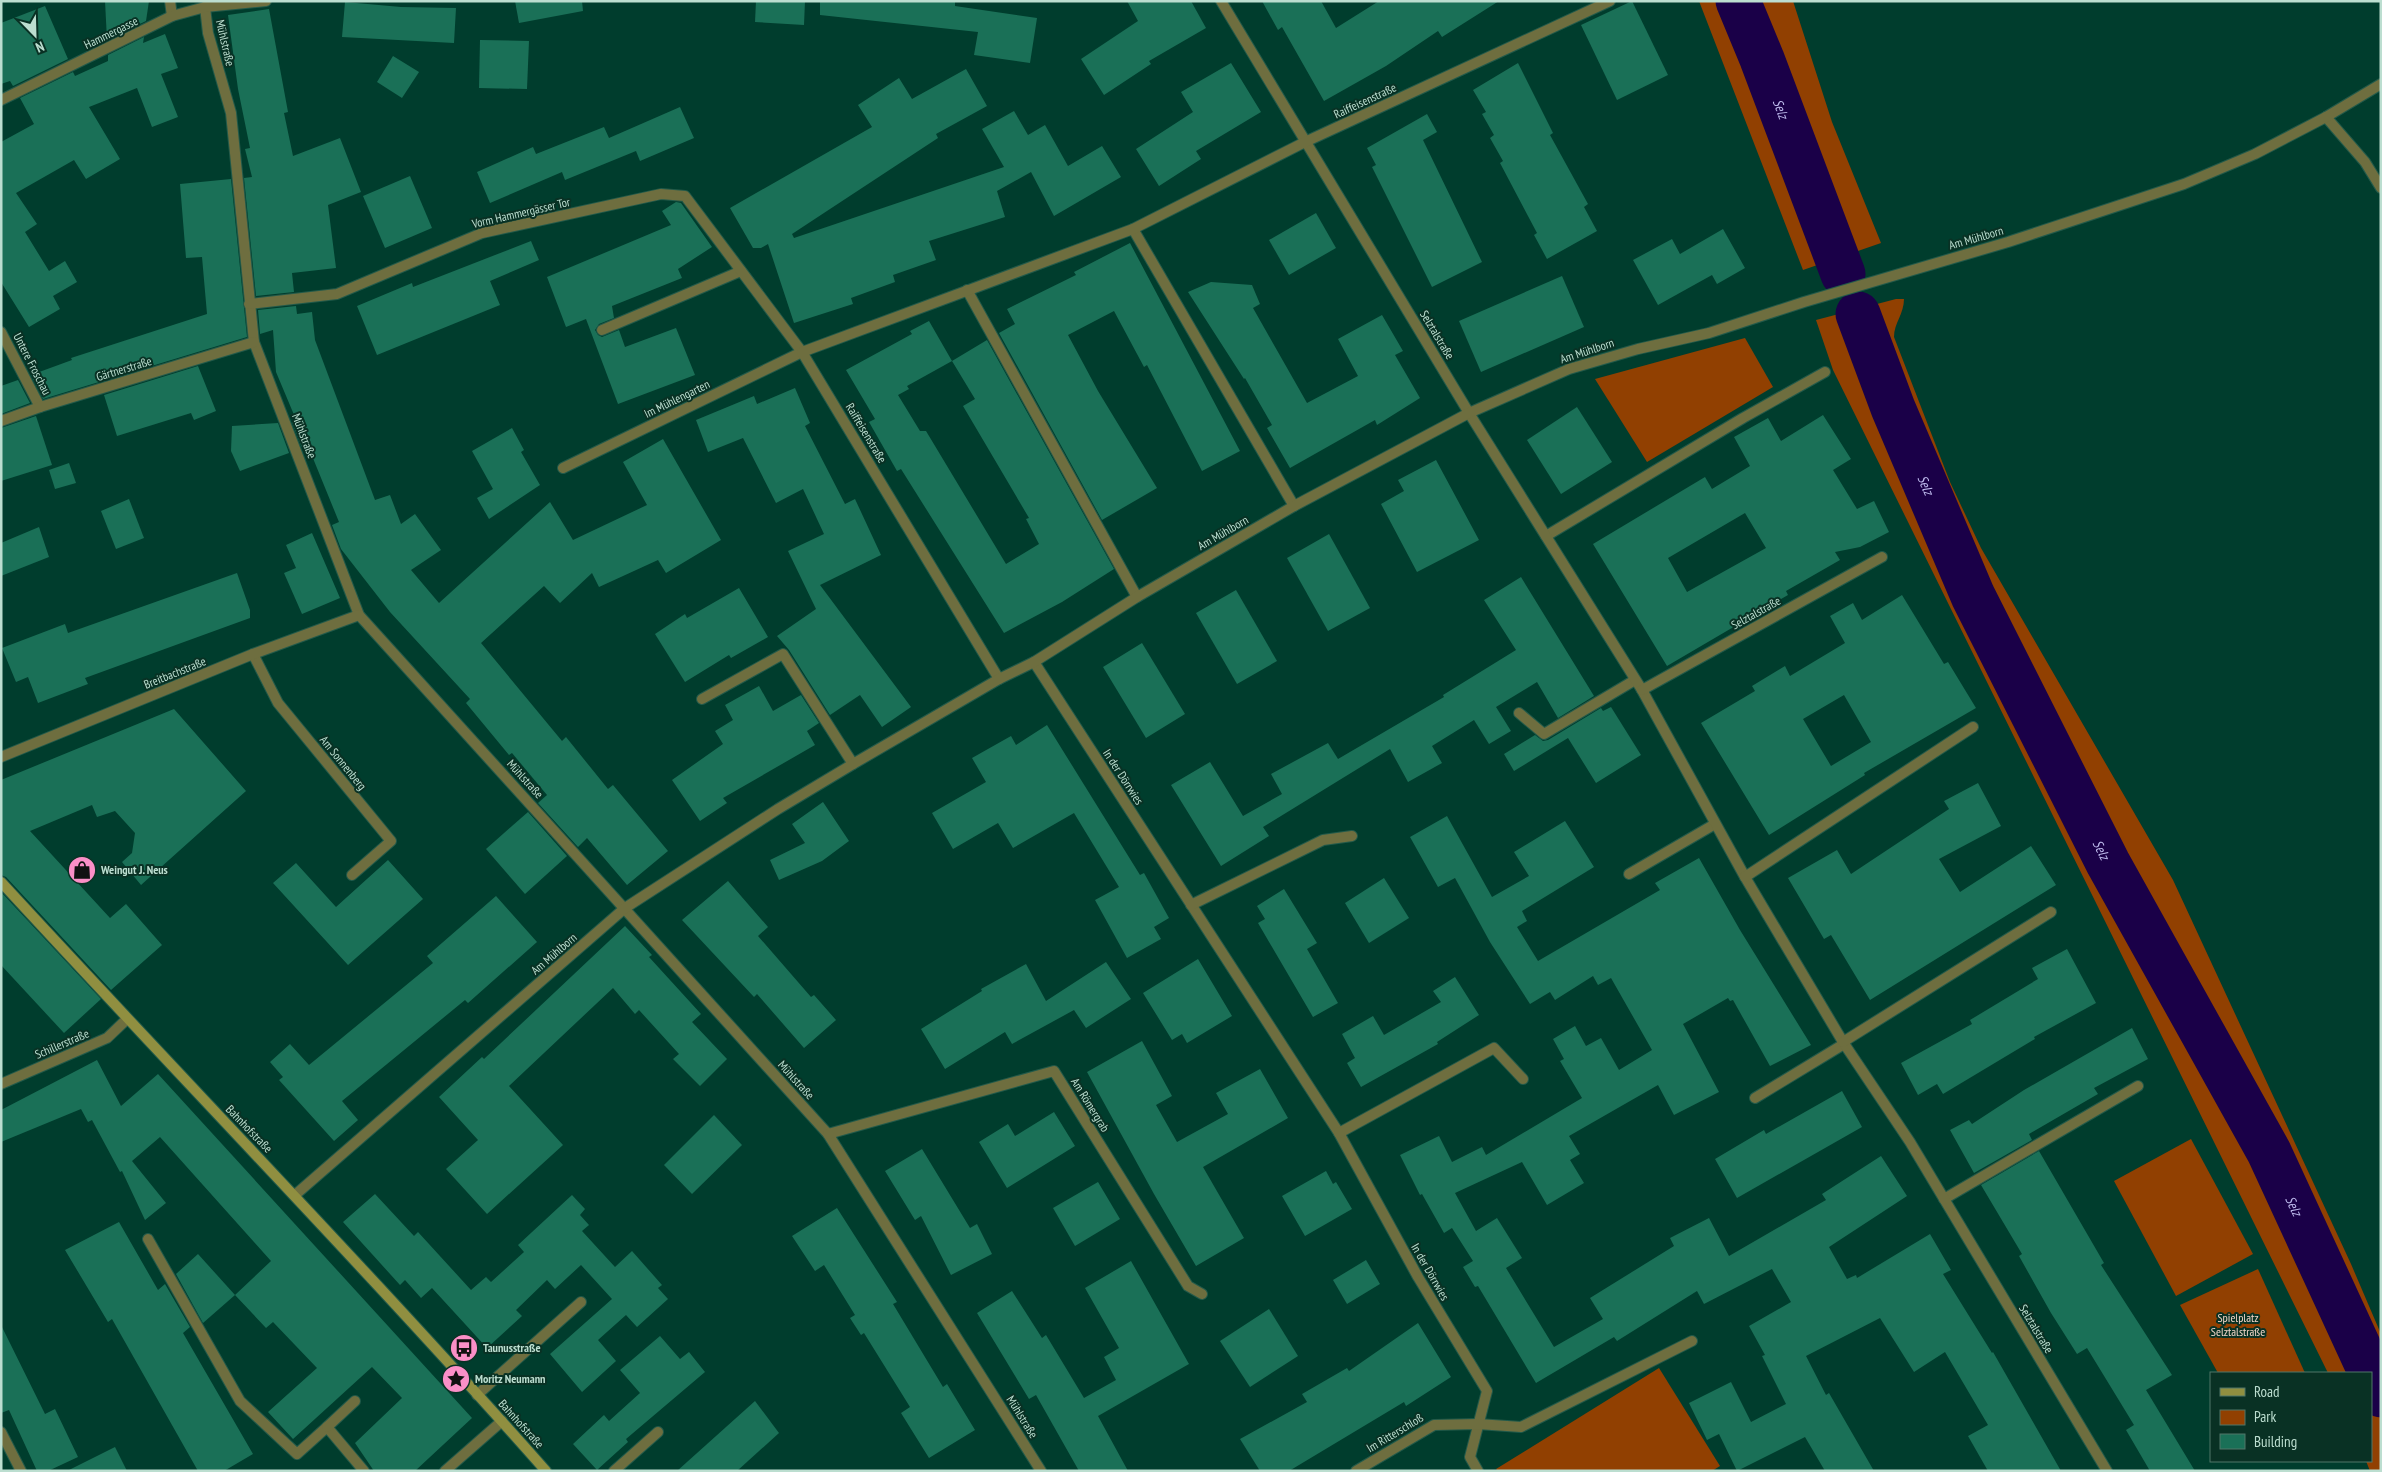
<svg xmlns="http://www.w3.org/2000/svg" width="2382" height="1472" viewBox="0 0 2382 1472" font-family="'PT Sans Narrow',sans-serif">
<rect width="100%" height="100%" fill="#003d2d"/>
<g fill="#914001">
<polygon points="1699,1 1793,1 1832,122 1881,243 1803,270"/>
<path d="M1896,299H1904C1904,314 1894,323 1894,337L1950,482L1981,548L2173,880L2351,1264L2381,1334V1471H2370L2366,1461H2371V1373H2328L1833,370L1816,320Z"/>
<polygon points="1745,338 1773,387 1647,462 1595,379"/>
<polygon points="2191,1139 2253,1254 2176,1296 2114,1181"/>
<polygon points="2258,1269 2305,1373 2218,1373 2180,1305"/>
<polygon points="1659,1368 1720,1466 1712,1471 1498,1471 1496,1469"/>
</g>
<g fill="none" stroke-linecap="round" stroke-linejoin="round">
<g stroke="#1a0048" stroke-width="45">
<path id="s1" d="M1738,1L1762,59L1843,274"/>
<path id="s2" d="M1858,314L1893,408L1973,596L2108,863L2269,1152L2381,1395"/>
</g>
</g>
<g fill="#1a7057" fill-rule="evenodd">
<polygon points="105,1 149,1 146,21 107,40"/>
<polygon points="515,1 582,1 583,11 519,23"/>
<polygon points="756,1 805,1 804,25 755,22"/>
<polygon points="820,1 955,1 955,6 1037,18 1030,63 974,55 978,32 820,15"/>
<polygon points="1127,1 1191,1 1206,28 1149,61 1151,64 1104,95 1081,59 1138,21"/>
<polygon points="1262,1 1321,1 1336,28 1379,1 1499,1 1442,37 1438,31 1386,66 1324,101 1282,27 1278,30"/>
<polygon points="1632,1 1668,75 1617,100 1581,25"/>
<polygon points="345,2 401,7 456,8 454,43 342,37"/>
<polygon points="45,6 68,59 13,86 10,81 1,84 1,23"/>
<polygon points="269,9 288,112 284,113 293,156 340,138 361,192 328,205 336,268 292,273 294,292 256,296 244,178 252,177 245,149 250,148 238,89 228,15"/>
<polygon points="165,34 178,68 161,74 178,117 152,127 137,88 89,107 120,159 86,179 74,160 16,193 37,224 25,232 49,271 65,261 77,282 53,296 60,309 29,327 1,282 1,142 34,124 20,98 73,72 75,76 108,61 108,55 144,37 143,43"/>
<polygon points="480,40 529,41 527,89 479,88"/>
<polygon points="393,56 419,72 402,98 377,82"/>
<polygon points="1231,63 1261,112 1196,151 1201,159 1159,186 1136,149 1193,112 1181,92"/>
<polygon points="1518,63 1553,133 1550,135 1588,204 1584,207 1597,231 1547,259 1534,235 1537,233 1500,163 1503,161 1490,138 1494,135 1482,114 1486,112 1473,90"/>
<polygon points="966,69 987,106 936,134 938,138 792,234 794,238 1004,167 982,129 1014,111 1028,135 1045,125 1068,166 1102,146 1121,177 1054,216 1031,172 997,191 1005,217 929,241 936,260 893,275 895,282 851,298 853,304 794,323 768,244 761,248 753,248 730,208 872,127 858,105 899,78 912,99"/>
<polygon points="680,107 694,138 640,161 636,151 565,180 562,172 490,203 477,172 533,147 536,154 604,127 609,138"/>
<polygon points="1427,114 1437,132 1423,140 1482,262 1432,287 1372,167 1376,165 1367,148"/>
<polygon points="410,176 432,228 385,248 363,196"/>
<polygon points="231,179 247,337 43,399 31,375 72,360 71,358 207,314 202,257 186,258 180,184"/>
<polygon points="676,202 681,203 712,247 678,269 682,278 612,306 614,318 599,324 595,330 598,335 602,337 619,330 625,347 676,328 695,375 618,404 586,319 566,327 547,277 671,225 662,211"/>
<polygon points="1316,213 1336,248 1289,275 1269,240"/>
<polygon points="1723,229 1745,268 1717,284 1712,275 1658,305 1633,260 1672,239 1680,254"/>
<polygon points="531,241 539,260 490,281 500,305 377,355 357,306 412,283 413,287"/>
<polygon points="1130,243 1240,451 1202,471 1147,365 1144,367 1114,311 1068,335 1098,391 1157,488 1102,520 999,333 1015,324 1007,309 1076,275 1074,272"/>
<polygon points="1562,276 1584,327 1481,372 1459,321"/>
<polygon points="1211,282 1252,285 1260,304 1253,308 1307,403 1358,376 1338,339 1382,315 1403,351 1395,355 1420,398 1377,425 1375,420 1290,468 1267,428 1272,425 1245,378 1244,379 1188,292"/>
<polygon points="296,306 297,314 312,312 315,340 375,500 390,495 401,524 415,514 441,550 411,570 439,603 550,502 573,540 647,505 623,462 663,439 721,540 666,573 658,560 599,587 592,573 560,603 544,586 481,643 562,741 566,737 608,789 613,785 668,851 627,885 587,838 578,847 538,803 547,795 512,753 509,755 466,703 470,699 390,612 341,549 332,525 339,522 308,446 302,448 292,422 297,422 276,372 273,330 260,334 258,310"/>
<path d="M929,321L952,361L987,340L1114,569L1062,602L1004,633L901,469L897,471L869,422L875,419L846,370L912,334L910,331ZM952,361L975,399L963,406L1029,518L1026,519L1039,544L1006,564L926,431H920L898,395L909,389L907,386Z"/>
<polygon points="198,366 216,411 194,420 191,413 117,436 104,395"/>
<polygon points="18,380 30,403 1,414 1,386"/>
<polygon points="795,388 810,423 805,426 845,504 855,499 881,555 820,585 911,707 882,727 860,695 830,715 789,650 777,636 816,609 788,551 824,534 803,489 776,503 743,438 708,452 696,420 754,396 757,404"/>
<polygon points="1577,407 1612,462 1561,494 1527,440"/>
<path d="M1823,415L1851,459L1833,470L1857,509L1874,501L1889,532L1860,547L1835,552L1840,560L1786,591L1788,595L1667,666L1593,544L1705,477L1712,489L1750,466L1734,437L1768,418L1781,441ZM1745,513L1766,548L1687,592L1668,558Z"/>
<polygon points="36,416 52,465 1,481 1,428"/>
<polygon points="278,423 289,453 240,471 231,451 232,426"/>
<polygon points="512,428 524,450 521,452 540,485 489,519 477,498 493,489 472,451"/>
<polygon points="1436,460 1479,540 1417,572 1381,504 1404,491 1398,480"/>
<polygon points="69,463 76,483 55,489 49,470"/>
<polygon points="129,499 144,538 116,549 101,511"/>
<polygon points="39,527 49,557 1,576 1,543"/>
<polygon points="312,533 340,598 302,614 284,573 296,568 286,545"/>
<polygon points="1329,534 1370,608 1328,631 1287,558"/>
<polygon points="237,573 250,610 250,618 85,678 88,684 38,703 28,677 16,682 2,648 65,624 68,633"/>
<polygon points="1521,577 1594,696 1558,718 1537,682 1496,707 1511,731 1489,744 1474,720 1432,746 1442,763 1408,782 1390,749 1263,827 1269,836 1221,866 1171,785 1210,762 1243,816 1282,794 1271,774 1328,743 1338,759 1444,697 1443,695 1516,650 1484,600"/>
<polygon points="739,588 768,637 731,658 729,655 685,682 655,634 685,614 687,618"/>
<polygon points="1236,590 1277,661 1237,684 1196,613"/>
<path d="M1902,595L1944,664L1948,662L1976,708L1864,773L1865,775L1769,835L1701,723L1755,691L1752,686L1785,666L1790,676L1845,643L1830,616L1853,603L1862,620ZM1844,695L1871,742L1831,766L1803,719Z"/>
<polygon points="1142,643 1185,714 1146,738 1103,667"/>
<polygon points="759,686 773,711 801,695 819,723 807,731 815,745 723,798 727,803 700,821 672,780 723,744 715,731 733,720 725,705"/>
<polygon points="1611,707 1641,755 1596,783 1568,738 1514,771 1504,754 1535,735 1543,741 1548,740 1601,708 1603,711"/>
<polygon points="174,709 246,791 141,885 122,862 132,853 135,833 115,811 97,817 92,805 30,831 110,918 126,904 162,945 111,990 6,877 1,875 1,780"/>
<polygon points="1047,725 1140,875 1144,873 1169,918 1154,927 1161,939 1127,958 1095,900 1119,887 1074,813 1013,848 998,823 953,849 932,813 986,782 972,758 1011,736 1016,745"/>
<polygon points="1978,783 2001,826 1939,859 1960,892 2031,846 2056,885 1870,1000 1831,935 1824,939 1788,878 1837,850 1851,874 1949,809 1944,801"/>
<polygon points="823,802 849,841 822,861 779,880 770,860 805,843 792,824"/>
<polygon points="528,812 567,856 525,894 486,849"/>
<polygon points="1447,816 1492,897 1529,876 1514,852 1565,821 1594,867 1522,911 1527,921 1517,927 1538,961 1660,890 1655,883 1699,858 1740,930 1811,1045 1770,1066 1733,1000 1730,1001 1728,998 1683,1024 1719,1092 1674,1115 1658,1085 1569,1136 1580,1154 1570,1160 1584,1183 1547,1205 1522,1162 1455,1193 1476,1231 1497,1218 1522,1258 1506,1268 1554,1347 1603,1319 1590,1298 1674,1246 1670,1238 1709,1218 1729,1256 1826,1200 1822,1194 1881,1156 1907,1196 1829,1247 1847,1279 1856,1275 1857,1278 1930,1234 1951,1270 1943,1274 1992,1353 1993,1352 2061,1471 1988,1471 1968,1436 1988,1425 1945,1352 1914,1372 1880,1318 1806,1356 1826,1395 1829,1393 1874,1471 1825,1471 1805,1437 1737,1471 1719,1434 1707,1440 1689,1403 1731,1382 1751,1422 1786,1404 1762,1356 1765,1355 1749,1326 1791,1302 1772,1269 1704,1304 1697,1291 1617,1341 1614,1337 1536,1383 1478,1286 1475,1287 1463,1267 1473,1261 1452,1228 1444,1233 1422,1194 1420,1195 1400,1155 1439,1136 1452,1162 1482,1147 1486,1155 1582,1098 1560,1061 1564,1059 1553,1039 1575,1026 1586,1046 1601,1038 1619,1070 1652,1050 1611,978 1598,985 1593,976 1555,1000 1550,992 1530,1004 1490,942 1455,878 1438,887 1410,837"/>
<polygon points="388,860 423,899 348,965 273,883 296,863 336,907"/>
<polygon points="1384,878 1409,918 1369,943 1345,903"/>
<polygon points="728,881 768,927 758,936 811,997 814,995 836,1020 804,1048 757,994 754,997 682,920"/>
<polygon points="1284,889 1317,943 1307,949 1338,1003 1313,1017 1258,923 1265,919 1257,906"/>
<polygon points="1,892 101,999 64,1033 1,965"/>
<polygon points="496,896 537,942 468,1003 465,1000 342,1101 358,1120 334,1141 279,1080 283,1077 270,1062 290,1044 309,1065 433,963 427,956"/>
<polygon points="625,926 652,955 649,957 701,1014 692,1022 727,1059 700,1086 673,1059 679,1054 639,1010 635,1014 613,988 509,1086 563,1145 487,1214 446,1169 478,1140 439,1097 482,1057 484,1059"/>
<polygon points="2067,949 2096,1003 2034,1037 2035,1039 1943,1094 1937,1084 1918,1095 1901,1063 1972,1024 1970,1020 2038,979 2032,968"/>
<polygon points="1198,959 1232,1016 1187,1043 1182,1034 1172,1040 1143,993"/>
<polygon points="1106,962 1131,999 1086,1028 1074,1010 1012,1044 1005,1032 945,1069 921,1029 982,991 981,989 1026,964 1046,1001"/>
<polygon points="1455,977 1479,1015 1437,1042 1438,1044 1361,1087 1347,1063 1355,1058 1342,1034 1373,1016 1384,1035 1441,1002 1433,991"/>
<polygon points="2132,1028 2148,1059 2094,1088 2098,1094 2029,1134 2032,1140 1974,1173 1950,1130 1969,1120 1972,1124 2024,1090"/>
<polygon points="1142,1041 1172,1096 1156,1105 1177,1142 1228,1114 1216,1093 1260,1069 1288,1118 1203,1167 1244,1238 1196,1266 1154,1194 1087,1072"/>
<polygon points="97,1060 121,1106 158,1074 472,1418 415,1471 374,1471 355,1443 402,1398 372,1367 293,1439 268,1412 317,1368 273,1322 266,1328 235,1295 271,1261 160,1137 132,1161 166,1203 145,1220 122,1171 120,1172 92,1120 88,1122 81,1109 1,1142 1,1110"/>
<polygon points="1842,1091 1862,1127 1737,1198 1715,1159 1764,1130 1766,1134"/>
<polygon points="1054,1112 1075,1146 1007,1188 979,1142 1008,1124 1015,1136"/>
<polygon points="714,1115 742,1145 692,1194 664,1165"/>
<polygon points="922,1149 970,1228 977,1224 992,1254 951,1275 921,1216 915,1220 885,1171"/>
<polygon points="2039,1151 2104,1263 2101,1265 2172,1375 2146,1390 2195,1471 2150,1471 2126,1430 2134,1425 2087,1348 2077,1354 2051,1313 2019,1256 2022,1254 1981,1185"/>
<polygon points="1326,1171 1333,1184 1336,1182 1352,1209 1305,1236 1282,1196"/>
<polygon points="1098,1182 1120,1219 1075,1246 1053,1208"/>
<polygon points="375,1194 414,1236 418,1232 471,1290 486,1277 491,1282 524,1252 518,1245 572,1195 585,1209 580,1215 589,1225 582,1231 615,1267 632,1251 662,1285 658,1288 668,1299 637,1327 626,1315 598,1340 616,1361 582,1392 550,1354 612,1299 581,1265 555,1289 547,1280 516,1310 522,1316 487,1348 432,1288 421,1298 405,1280 400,1285 343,1222"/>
<polygon points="837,1208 897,1302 893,1304 943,1387 947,1384 975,1430 929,1458 901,1413 910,1407 864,1333 861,1335 850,1318 855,1315 824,1265 815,1271 792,1236"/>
<polygon points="119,1222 158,1290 165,1284 190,1327 183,1333 253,1454 224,1471 198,1471 112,1319 108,1322 65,1250"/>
<polygon points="198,1254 235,1295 203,1323 176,1274"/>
<polygon points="1366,1260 1380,1284 1347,1304 1333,1280"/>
<polygon points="1131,1261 1189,1364 1098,1416 1128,1471 1079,1471 1036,1395 1029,1399 977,1313 1012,1291 1042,1338 1046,1335 1084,1398 1116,1380 1104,1357 1119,1348 1085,1288"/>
<polygon points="1269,1309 1298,1356 1250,1387 1220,1341"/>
<polygon points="1418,1323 1451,1377 1406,1406 1404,1402 1289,1471 1260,1471 1240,1439 1307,1402 1302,1394 1347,1368 1349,1371"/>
<polygon points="1,1325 45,1414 55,1409 78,1457 48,1471 37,1471 9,1410 1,1413"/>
<polygon points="660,1336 680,1359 689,1352 705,1372 626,1439 628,1442 597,1470 573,1444 604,1415 609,1421 640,1393 620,1370"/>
<polygon points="755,1401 779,1433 737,1471 677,1471"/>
<polygon points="115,1447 127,1471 67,1471"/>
</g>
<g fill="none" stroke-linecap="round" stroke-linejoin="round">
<defs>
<g id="lane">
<polyline points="2326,117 2365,162 2381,188"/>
<polyline points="602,330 741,271"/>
<polyline points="1546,536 1743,418 1825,372"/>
<polyline points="702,699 783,654 853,764"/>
<polyline points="1519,713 1544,734 1635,680"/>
<polyline points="1629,874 1715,824"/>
<polyline points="1755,1098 1844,1044"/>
<polyline points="1944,1199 2138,1086"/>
<polyline points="148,1239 240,1401 297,1454 327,1427 364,1471"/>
<polyline points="477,1395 581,1302"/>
<polyline points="327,1427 355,1401"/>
<polyline points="614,1471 658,1432"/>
</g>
<g id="street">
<polyline points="170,1 172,16"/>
<polyline points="1221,1 1469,413 1642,690 1745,877 1843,1042 1910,1142 2107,1471"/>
<polyline points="205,7 208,33 231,113 254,342 359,615 828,1134 1041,1471"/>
<polyline points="1,100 172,16 205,7 266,1"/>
<polyline points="1133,229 1294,506"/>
<polyline points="967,290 1137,597"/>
<polyline points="249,304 337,294 482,233 661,194 685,196 802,352 563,468"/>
<polyline points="1,332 40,407"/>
<polyline points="1,421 40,407 254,342"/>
<polyline points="253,654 278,703 391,841 352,875"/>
<polyline points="1034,662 1339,1133 1418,1277 1487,1391 1470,1457 1478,1471"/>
<polyline points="999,679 802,352 1133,229 1305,142 1610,1"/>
<polyline points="1642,690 1882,557"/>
<polyline points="1,757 253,654 359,615"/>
<polyline points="1745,877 1973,727"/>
<polyline points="1191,905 1323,840 1352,836"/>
<polyline points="1843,1042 2051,912"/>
<polyline points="1,1084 107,1038 127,1019"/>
<polyline points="1339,1133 1494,1048 1523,1079"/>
<polyline points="828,1134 1054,1071 1188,1286 1202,1294"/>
<polyline points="295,1195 625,908 778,809 853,764 999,679 1034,662 1137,597 1294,506 1469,413 1569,369 1638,349 1709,333 1804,302 2008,242 2184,184 2255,154 2326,117 2381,84"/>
<polyline points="1,1432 21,1471"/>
<polyline points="445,1471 502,1421"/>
<polyline points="1356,1471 1434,1425 1478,1424 1521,1427 1692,1341"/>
</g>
<path id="secondary" d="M1,882C182,1079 369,1271 546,1471"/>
</defs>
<use href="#lane" stroke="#225a4a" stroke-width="12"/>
<use href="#street" stroke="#225a4a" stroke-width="12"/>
<use href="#secondary" stroke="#225a4a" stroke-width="12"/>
<use href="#lane" stroke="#6e6e3f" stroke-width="10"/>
<use href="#street" stroke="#6e6e3f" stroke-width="10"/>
<use href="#secondary" stroke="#908f40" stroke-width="10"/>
</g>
<defs>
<symbol id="shop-disc" viewBox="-11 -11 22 22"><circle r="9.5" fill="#fa8fc7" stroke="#093124"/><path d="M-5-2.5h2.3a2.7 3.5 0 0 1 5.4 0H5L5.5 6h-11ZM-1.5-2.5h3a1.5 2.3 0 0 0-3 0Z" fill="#111"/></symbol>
<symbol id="bus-disc" viewBox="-11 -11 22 22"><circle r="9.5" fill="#fa8fc7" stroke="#093124"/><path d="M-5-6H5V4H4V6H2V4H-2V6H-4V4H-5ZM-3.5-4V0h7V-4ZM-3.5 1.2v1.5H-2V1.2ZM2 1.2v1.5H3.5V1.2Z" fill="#111"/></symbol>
<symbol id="sight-disc" viewBox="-11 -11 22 22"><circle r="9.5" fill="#fa8fc7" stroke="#093124"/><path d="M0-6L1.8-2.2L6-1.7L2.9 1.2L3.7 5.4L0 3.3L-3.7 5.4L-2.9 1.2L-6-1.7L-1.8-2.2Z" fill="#111"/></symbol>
</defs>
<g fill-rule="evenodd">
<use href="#shop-disc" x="66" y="854" width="32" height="32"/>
<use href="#bus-disc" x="448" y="1332" width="32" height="32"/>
<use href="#sight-disc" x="440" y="1363" width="32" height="32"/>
</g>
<g text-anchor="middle" stroke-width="4" stroke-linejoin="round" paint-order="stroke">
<g font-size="12" fill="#bcded0" stroke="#093124">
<text transform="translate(111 33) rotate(-26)" y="4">Hammergasse</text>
<text transform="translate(225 43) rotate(77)" y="4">Mühlstraße</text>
<text transform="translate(1365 101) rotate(-25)" y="4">Raiffeisenstraße</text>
<text transform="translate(521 213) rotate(-13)" y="4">Vorm Hammergässer Tor</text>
<text transform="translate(1976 238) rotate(-16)" y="4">Am Mühlborn</text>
<text transform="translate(1437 335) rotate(59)" y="4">Selztalstraße</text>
<text transform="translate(1587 351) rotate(-18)" y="4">Am Mühlborn</text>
<text transform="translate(32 364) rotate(63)" y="4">Untere Froschau</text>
<text transform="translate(124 369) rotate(-17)" y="4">Gärtnerstraße</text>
<text transform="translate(677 399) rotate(-26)" y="4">Im Mühlengarten</text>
<text transform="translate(866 433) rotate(59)" y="4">Raiffeisenstraße</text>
<text transform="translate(304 436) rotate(69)" y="4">Mühlstraße</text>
<text transform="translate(1223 533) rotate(-30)" y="4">Am Mühlborn</text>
<text transform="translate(1756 613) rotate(-29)" y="4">Selztalstraße</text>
<text transform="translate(175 673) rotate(-22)" y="4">Breitbachstraße</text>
<text transform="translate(343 763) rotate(51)" y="4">Am Sonnenberg</text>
<text transform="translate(1123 777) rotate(57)" y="4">In der Dörrwies</text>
<text transform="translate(525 779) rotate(48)" y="4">Mühlstraße</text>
<text transform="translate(554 954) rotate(-41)" y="4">Am Mühlborn</text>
<text transform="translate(62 1044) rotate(-23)" y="4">Schillerstraße</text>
<text transform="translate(796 1080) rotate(48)" y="4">Mühlstraße</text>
<text transform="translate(1090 1105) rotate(58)" y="4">Am Römergrab</text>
<text transform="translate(249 1129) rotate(46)" y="4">Bahnhofstraße</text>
<text transform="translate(1430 1272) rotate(60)" y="4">In der Dörrwies</text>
<text transform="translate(2036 1329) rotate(59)" y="4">Selztalstraße</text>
<text transform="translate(1022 1417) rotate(58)" y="4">Mühlstraße</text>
<text transform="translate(521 1424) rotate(48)" y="4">Bahnhofstraße</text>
<text transform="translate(1395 1433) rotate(-31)" y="4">Im Ritterschloß</text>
</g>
<g font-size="12" font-weight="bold" fill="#bcded0" stroke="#093124" text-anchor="start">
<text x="101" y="874">Weingut J. Neus</text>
<text x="483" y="1352">Taunusstraße</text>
<text x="475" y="1383">Moritz Neumann</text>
</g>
<g font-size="12" fill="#f3d7c9" stroke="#093124">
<text x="2238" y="1322">Spielplatz<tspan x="2238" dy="14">Selztalstraße</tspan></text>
</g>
<g font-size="14" font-style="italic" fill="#bebaed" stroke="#093124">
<text dy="5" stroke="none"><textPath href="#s1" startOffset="116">Selz</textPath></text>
<text dy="5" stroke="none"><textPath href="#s2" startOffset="184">Selz</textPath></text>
<text dy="5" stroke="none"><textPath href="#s2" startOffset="589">Selz</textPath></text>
<text dy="5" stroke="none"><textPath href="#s2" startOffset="994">Selz</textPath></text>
</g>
</g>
<rect width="2382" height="1472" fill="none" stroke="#bcded0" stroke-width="5"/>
<rect x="2210" y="1372" width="162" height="90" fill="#093124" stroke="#517669"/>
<rect x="2220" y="1388" width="25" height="8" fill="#908f40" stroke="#517669"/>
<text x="2254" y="1397" font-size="15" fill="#bcded0">Road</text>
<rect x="2220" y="1410" width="25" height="15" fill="#914001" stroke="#517669"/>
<text x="2254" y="1422" font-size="15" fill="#bcded0">Park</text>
<rect x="2220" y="1434" width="25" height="15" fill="#1a7057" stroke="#517669"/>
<text x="2254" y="1447" font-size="15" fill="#bcded0">Building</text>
<g transform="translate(35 35) rotate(157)" stroke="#093124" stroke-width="4" paint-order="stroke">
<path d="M0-4L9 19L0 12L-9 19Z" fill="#bcded0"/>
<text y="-8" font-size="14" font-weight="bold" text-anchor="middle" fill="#bcded0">N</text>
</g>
</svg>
